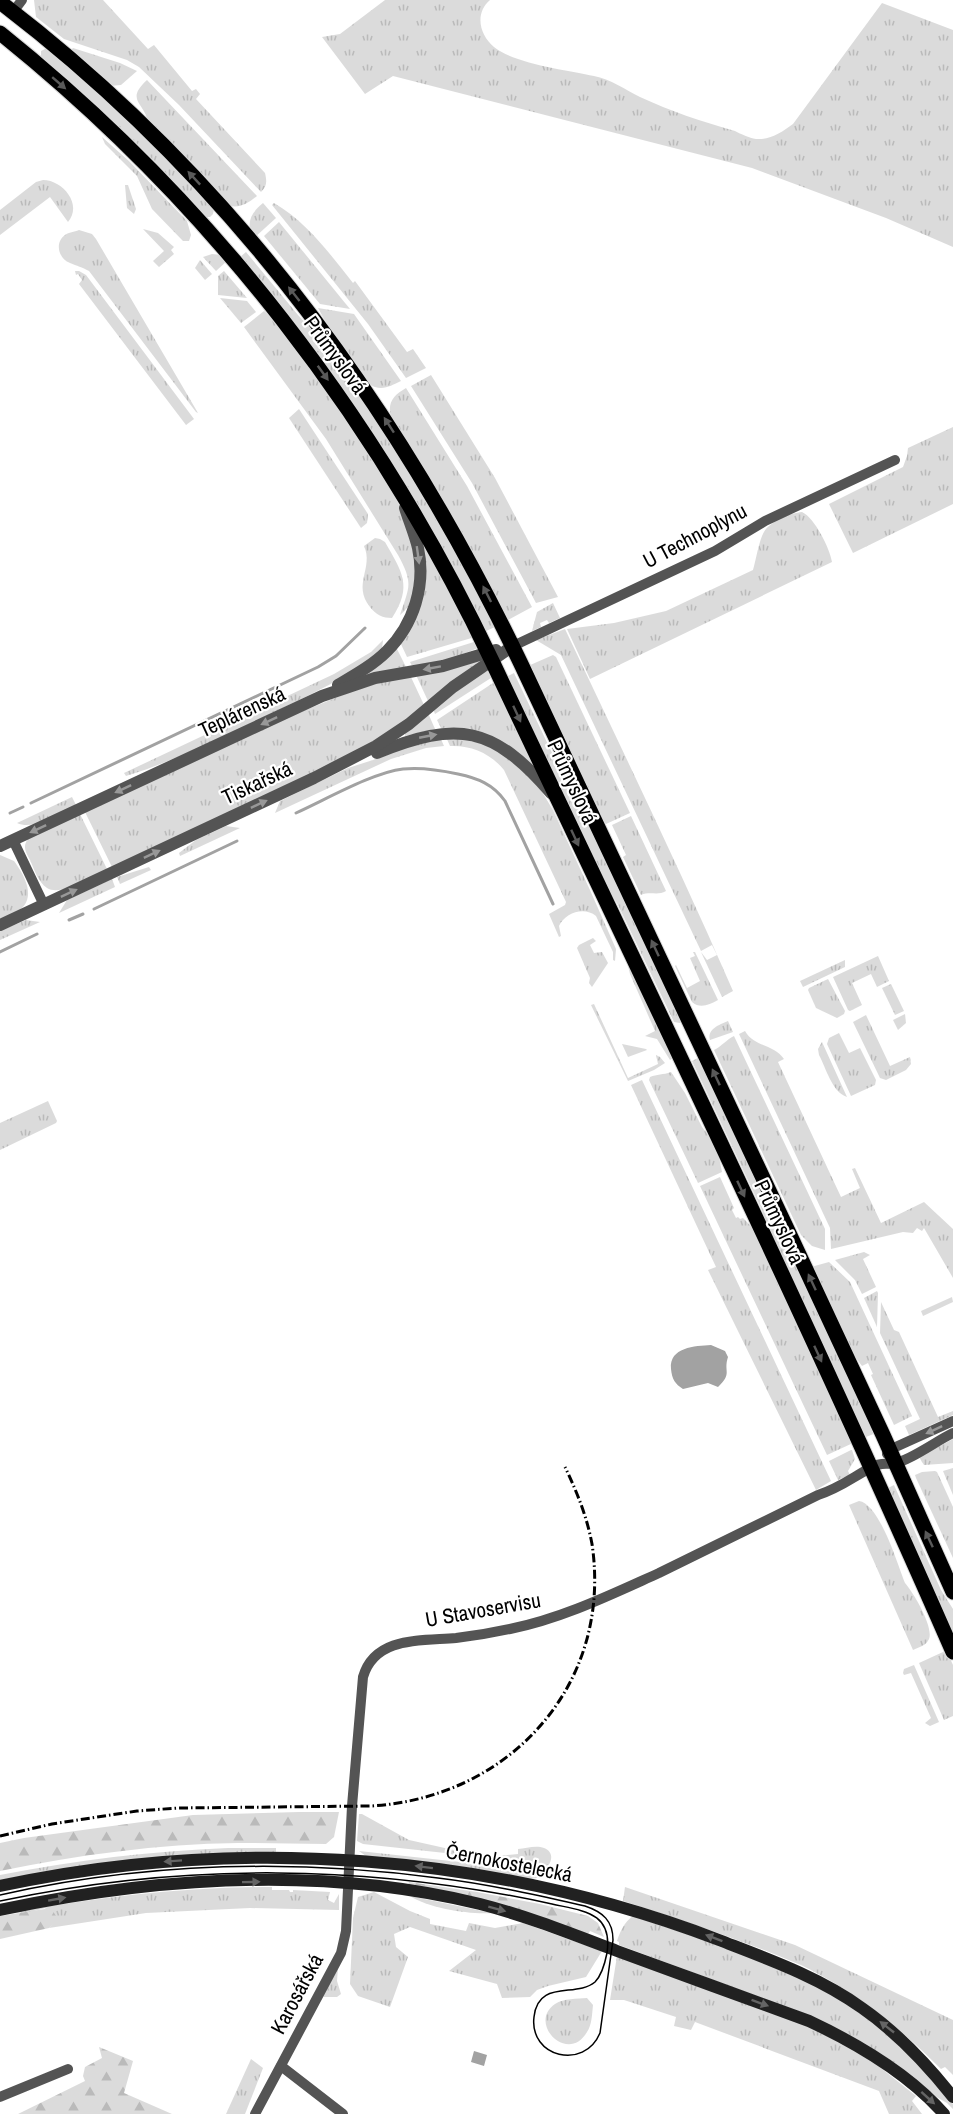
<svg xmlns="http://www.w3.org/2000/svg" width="953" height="2114" viewBox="0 0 953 2114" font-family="'Archivo Narrow',sans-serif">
<defs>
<pattern id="grass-tufts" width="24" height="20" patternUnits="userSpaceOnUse" patternTransform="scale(1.5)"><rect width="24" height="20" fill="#dbdbdb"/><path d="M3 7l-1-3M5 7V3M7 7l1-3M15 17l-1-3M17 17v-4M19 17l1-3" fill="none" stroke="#bababa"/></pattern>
<pattern id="forest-firs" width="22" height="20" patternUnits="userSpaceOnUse" patternTransform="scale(1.5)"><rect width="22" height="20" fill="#dbdbdb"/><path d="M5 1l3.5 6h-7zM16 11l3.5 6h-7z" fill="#bababa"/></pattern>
</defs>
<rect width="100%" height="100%" fill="#fff"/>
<g fill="url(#grass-tufts)">
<path d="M34,0H103L148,49L154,45L192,91L196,89L200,94L196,99L265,173C267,182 267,186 261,192L179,105L139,67L127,60L64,39L36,17Z"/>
<path d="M385,0H490C474,14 480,35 494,47C515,64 568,70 594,76C610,79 626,90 640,97C670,111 703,122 735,131C741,134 749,138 756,139C771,140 782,132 793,124L882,3L953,30V247L886,218L752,168L393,76L365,94L322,37L340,34Z"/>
<polygon points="73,48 120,63 137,71 121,85 110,86 69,52"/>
<polygon points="45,49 50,49 159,150 214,209 213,214 210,217 204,217 41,59 41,51"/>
<path d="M147,80L257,196C247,204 239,209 226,205L148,123C146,103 124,101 147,80Z"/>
<polygon points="102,137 129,161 187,221 191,235 189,241 183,241 152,209 137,176 105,144"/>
<path d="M43,180C63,180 83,205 68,222L50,197L0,235V210L36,182Z"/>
<polygon points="125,185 128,185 136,209 134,214 127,208"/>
<path d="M263,203L276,218L254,238C245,223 251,213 263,203Z"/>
<path d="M274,203C308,223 329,253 353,283L355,281L407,352L413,349L426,368L406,378L368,324L272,205Z"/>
<polygon points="279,222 350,309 320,304 264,236"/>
<polygon points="143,229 158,233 174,247 171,250 174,254 159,267 153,261 164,251"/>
<path d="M79,230L92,234L96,239L198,413L196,412L89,271C82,267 77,266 70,263C59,259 54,243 65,235C69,232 74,232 79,230Z"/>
<polygon points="246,252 298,315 330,349 385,428 497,626 484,632 448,560 239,258"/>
<polygon points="212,254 222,255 227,261 216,271 203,257"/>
<polygon points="200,260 212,274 205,280 195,268"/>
<polygon points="75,271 79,271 86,275 194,419 186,425 79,284 82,280 78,274 76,275"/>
<polygon points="224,271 247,298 218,295 218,276"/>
<polygon points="220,298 247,301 256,312 241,323"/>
<path d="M318,308L354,314L401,381C392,385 385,390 375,387C361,383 326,323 318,308Z"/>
<path d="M264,311C303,342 328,391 354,432C370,457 388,481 400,507C412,534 428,594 400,615C409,587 414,584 398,555L326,439L244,327Z"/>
<polygon points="431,375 495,478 558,597 536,603 472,483 411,386"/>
<path d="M406,388L467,486L532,607L506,621L433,485L391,417C387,402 394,395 406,388Z"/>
<polygon points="299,409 368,514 367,523 361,528 289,418"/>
<polygon points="953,427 953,504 853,553 829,504 903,467 907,456 908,448"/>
<path d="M802,512C815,518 830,549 832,562L590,679L567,629L614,623L666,611L753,570C756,560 759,540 764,532C770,521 791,513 802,512Z"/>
<path d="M375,538L380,539L385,542C402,572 413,586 392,618C383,618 376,615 370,607C352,584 374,568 364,546Z"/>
<polygon points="424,545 475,637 407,657 400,642 408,630"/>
<polygon points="553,603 560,618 549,623 547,620 540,623 541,627 532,631 537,612"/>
<path d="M565,629C622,750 680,869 733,991L722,997L701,952L707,960L717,955L712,945L701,951L561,655L536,640Z"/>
<path d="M383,640L382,649C344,682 294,702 249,724C209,743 169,763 126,776L124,773L334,674L371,652Z"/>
<polygon points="477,641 478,648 451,659 412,666 410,662"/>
<polygon points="396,647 406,667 369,675 368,674"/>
<polygon points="553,655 556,657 630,813 606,824 596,811 528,666"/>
<polygon points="485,659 428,701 416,675"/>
<polygon points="490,670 494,676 435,714 433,709 478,675"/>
<polygon points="514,673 554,757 578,797 681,1021 680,1023 674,1022 618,905 596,869 506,677"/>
<path d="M410,675L424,705C381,743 326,767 274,791C220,816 166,842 112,867L85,812L298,713L360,688Z"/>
<path d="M496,681L533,765C509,747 471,729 441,728L437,720Z"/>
<polygon points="428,713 435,729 405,736 405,733"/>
<polygon points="440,737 444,746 426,748 391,759 275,813 280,801 348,768 373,760 404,747"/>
<path d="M446,737L481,743L503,753L539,787L553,810L590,890L616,949L615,961L613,960V952L596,916C584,906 565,913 559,926L561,936L559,937L549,914L565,905L566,902L504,770C490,753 471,745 450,746Z"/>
<path d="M72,797L76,805C59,813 35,831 17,823Z"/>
<path d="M80,814L107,869C93,876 61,897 47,888C38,882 34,869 30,860C26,852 22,847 28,839Z"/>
<path d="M631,816L666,891C658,896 650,891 641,895L623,857L626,855L612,825Z"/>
<polygon points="226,826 240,828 180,856 179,853 196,840"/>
<path d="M0,855L14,861C23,873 36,895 22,908C16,913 7,916 0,919Z"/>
<polygon points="149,867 151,870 120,884 117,877"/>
<polygon points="112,879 115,887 59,913 67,900"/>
<polygon points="26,920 40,922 0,940 0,931"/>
<polygon points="593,938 596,941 590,945 594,953 602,952 608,963 592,987 589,983 590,978 577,948 579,945"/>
<path d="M693,952H695L718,1000C709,1005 700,1009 692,1002L675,966L676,965L687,988L700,981L690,958L695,956Z"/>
<polygon points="878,956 889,981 877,987 871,974 852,983 862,1005 850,1011 848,1010 833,977"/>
<polygon points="626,957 673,1058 670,1060 657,1039 645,1036 655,1031 630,974"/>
<polygon points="845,960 845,967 803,987 800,981"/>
<polygon points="828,979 845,1011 844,1014 837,1018 816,1008 808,990 809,988"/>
<polygon points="891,984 904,1011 895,1015 882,988"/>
<polygon points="594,1004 628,1078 658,1064 656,1055 660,1057 665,1063 654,1070 628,1081 591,1005"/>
<polygon points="905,1014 906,1023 898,1030 893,1020"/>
<polygon points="866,1015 890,1066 910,1057 911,1064 906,1070 886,1080 880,1078 853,1022"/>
<path d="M728,1021L733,1032L710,1040C707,1029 719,1025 728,1021Z"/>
<path d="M745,1031C754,1047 774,1044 784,1059L778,1062L841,1197L860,1188L852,1169L855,1168L881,1223L924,1202L953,1229V1278L924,1228L922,1231L917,1228L913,1233L903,1232L831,1249L830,1228L739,1034Z"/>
<polygon points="839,1033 849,1053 860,1048 876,1080 875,1085 851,1096 827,1044 829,1038"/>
<path d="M734,1036L825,1229V1250L812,1246L801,1235L714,1050C722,1046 726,1040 734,1036Z"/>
<path d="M822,1042L847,1097C832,1092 826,1068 819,1055L818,1049Z"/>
<polygon points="622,1044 646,1049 647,1050 628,1057"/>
<polygon points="700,1057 876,1433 866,1437 779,1257 761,1208 692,1061"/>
<path d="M671,1072L685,1093L702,1127L711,1138L718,1152L722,1172L698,1183L649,1080L650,1077C657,1074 663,1075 671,1072Z"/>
<polygon points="642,1080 831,1481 816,1490 708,1270 716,1267 631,1085"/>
<polygon points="48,1101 57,1121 56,1123 0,1150 0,1123"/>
<polygon points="720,1177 734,1208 732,1210 736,1218 738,1217 740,1219 743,1218 753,1228 853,1443 827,1455 700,1186"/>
<polygon points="864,1252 870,1255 863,1259 876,1287 862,1294 855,1280 835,1260"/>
<polygon points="829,1262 850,1282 912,1416 894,1425 871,1375 873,1374 868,1363 862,1366 849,1349 811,1267"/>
<polygon points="877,1291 878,1293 877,1327 864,1298"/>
<polygon points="881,1302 894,1330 899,1332 938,1417 953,1411 953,1415 909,1435 905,1426 920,1419 880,1333"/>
<polygon points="953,1439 953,1463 924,1465 919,1457"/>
<polygon points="851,1450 852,1450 855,1459 848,1471 850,1475 838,1480 829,1461"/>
<polygon points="953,1468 953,1495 943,1471"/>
<polygon points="935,1471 937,1472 953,1507 953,1558 916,1478 915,1475 922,1472"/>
<polygon points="894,1485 941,1590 953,1609 953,1639 886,1489"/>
<path d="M859,1501C880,1504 898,1566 905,1583C913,1592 934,1627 929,1639C926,1646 919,1647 913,1650L849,1505Z"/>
<polygon points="943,1652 948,1654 953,1665 953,1716 944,1720 919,1663"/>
<polygon points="914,1665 939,1722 930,1726 925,1723 931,1718 911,1673 904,1675 903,1673 904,1669"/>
<path d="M359,1814H362L409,1840L485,1857L518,1854V1849C526,1848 537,1845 544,1848C557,1853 550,1867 542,1872L445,1853L363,1844L357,1841Z"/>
<path d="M228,1848H276V1852C180,1854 94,1862 0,1880V1875C76,1860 151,1851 228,1848Z"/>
<polygon points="359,1851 460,1862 544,1877 530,1879 433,1863 366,1856"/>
<path d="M272,1887V1890H289L290,1892H293V1890L330,1892L328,1900L334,1903L339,1894V1910L250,1908L146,1913L49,1928L55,1922L45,1908L31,1912L11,1913C97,1897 184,1887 272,1887Z"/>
<path d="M625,1887L795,1945L953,2020V2075L945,2067L941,2069C902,2030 861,1996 811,1970C798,1963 783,1958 769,1952C721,1933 672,1917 623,1901Z"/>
<polygon points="374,1892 410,1911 430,1919 430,1924 466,1931 469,1923 495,1928 523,1923 602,1951 586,1977 548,1986 537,1990 530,1997 502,1998 497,1984 449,1971 476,1950 410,1927 394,1934 396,1947 408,1957 390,2007 358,1996 350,1984 353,1918 358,1897"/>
<path d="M410,1896L492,1913C471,1915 428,1908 410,1896Z"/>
<path d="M633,1916C712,1943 798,1967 866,2018C899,2042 927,2072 953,2104V2109L947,2103L933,2095L895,2063L864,2043L816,2018L619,1945V1942L617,1941C620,1932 624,1922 633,1916Z"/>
<polygon points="617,1956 810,2027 866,2056 916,2096 912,2101 922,2114 889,2114 879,2091 695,2022 691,2030 674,2026 676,2017 624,2000 610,2000"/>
<polygon points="338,1968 337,1981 341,1994 337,1997 324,1997 323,1996"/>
<path d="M587,1998L593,2005C592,2014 592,2025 587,2032C568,2065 527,2023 555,2004C564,1998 577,1999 587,1998Z"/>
<polygon points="251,2059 263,2068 245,2114 226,2114"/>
</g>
<g fill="url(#forest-firs)">
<polygon points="952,1297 953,1302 923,1316 921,1311"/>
<path d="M299,1812H339L334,1837L326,1844C296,1844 267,1843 238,1843C158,1844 78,1855 0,1871V1843L24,1838L193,1815Z"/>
<polygon points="409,1882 477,1892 540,1904 588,1916 598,1923 604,1937 590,1931 588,1934 408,1885"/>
<polygon points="51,1908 56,1916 55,1923 49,1928 0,1939 0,1916"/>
<polygon points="99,2047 133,2061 124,2093 172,2114 18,2114 85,2081 83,2076 85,2067 102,2058"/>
</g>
<g fill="#a2a2a2">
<path d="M711,1345L725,1351L728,1357C723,1372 733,1373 718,1387L708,1383L683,1389C675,1384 672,1379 671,1369C669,1347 695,1346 711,1345Z"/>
<polygon points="474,2051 487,2055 484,2066 471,2062"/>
</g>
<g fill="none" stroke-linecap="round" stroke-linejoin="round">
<g stroke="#a2a2a2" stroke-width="3">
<polyline points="31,803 318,667 336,656 365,628"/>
<polyline points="10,813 23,807"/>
<path d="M296,813C325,800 374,772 403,769C421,767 440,770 458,774C477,778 493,784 505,801L553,904"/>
<polyline points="94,909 237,841"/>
<polyline points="69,920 83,914"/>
<polyline points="0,952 37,934"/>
</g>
<defs>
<g id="primary">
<path d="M0,2C229,176 399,408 522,666L788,1231L883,1435L953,1592"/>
<path d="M0,33C211,202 377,418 492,661C648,990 807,1318 953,1652"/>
</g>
</defs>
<use href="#primary" stroke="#dbdbdb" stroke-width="17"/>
<g stroke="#545454" stroke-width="10">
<polyline points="13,12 22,0"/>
<polyline points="513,646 715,551 765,521 895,460"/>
<polyline points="13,840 44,905"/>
<polyline points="887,1454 889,1450 953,1421"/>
<polyline points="281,2066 343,2114"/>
<polyline points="0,2097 68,2069"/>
<path d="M255,2114L341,1953L346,1931L352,1806L363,1677C375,1636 422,1641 456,1638C474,1636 492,1633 510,1629C563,1618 610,1595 659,1573C712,1547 765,1521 818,1495C840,1488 853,1477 872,1467C881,1462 886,1465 895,1463C909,1461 938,1440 953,1433"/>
</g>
<g stroke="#545454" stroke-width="12">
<path d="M338,685C355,675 373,665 387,651C414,624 426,585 418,548C415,535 409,521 405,508"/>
<path d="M377,753C458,720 493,726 551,793"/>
<polyline points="0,846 322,696 375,678 443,666 496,650"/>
<polyline points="0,925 314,778 376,746 409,724 453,687 513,646"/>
</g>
<g stroke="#212121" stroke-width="12">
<path d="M0,1886C238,1835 491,1853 719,1940C768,1959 819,1977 862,2008C898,2033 926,2063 953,2097"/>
<path d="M0,1910C156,1877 325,1866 480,1904C527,1916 572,1934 617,1951C681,1974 745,1998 809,2021C858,2044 908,2073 944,2114"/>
</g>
<use href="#primary" stroke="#000" stroke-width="15"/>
<path stroke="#000" stroke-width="1.5" d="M0,1895C143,1863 293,1859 438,1878C488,1884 536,1895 585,1906C603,1912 613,1921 613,1940L600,2033C584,2071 529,2057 534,2017C538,1979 576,1998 595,1982C602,1975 605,1963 607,1953C613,1912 583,1911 552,1904C370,1864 182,1862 0,1901"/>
<path stroke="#000" stroke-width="3" stroke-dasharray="9 3 1.5 3" stroke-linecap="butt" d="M0,1836L52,1824L137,1811L178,1808L371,1806C509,1798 613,1685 592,1544C587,1517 577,1492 565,1467"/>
</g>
<defs><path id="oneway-solid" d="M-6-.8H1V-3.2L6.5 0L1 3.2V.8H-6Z" transform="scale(1.5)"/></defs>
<g fill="#595959">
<use href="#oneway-solid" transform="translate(59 83) rotate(41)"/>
<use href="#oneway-solid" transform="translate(194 178) rotate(-133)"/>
<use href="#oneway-solid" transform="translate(294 294) rotate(-128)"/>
<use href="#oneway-solid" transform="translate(323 373) rotate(54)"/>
<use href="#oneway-solid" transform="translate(389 425) rotate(-123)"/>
<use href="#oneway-solid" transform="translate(487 594) rotate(-117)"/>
<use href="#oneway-solid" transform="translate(517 714) rotate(65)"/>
<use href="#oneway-solid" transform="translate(575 838) rotate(65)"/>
<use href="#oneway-solid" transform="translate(655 948) rotate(-115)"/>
<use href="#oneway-solid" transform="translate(716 1077) rotate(-115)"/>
<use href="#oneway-solid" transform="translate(741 1189) rotate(65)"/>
<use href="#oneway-solid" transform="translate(812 1282) rotate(-115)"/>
<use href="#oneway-solid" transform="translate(818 1354) rotate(65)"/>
<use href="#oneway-solid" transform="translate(929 1539) rotate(-115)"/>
</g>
<g fill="#989898">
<use href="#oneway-solid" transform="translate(418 555) rotate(82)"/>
<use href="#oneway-solid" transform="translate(432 668) rotate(170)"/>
<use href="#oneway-solid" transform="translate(269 721) rotate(155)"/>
<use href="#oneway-solid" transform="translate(428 736) rotate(-11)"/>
<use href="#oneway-solid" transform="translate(123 789) rotate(155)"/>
<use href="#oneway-solid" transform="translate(259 804) rotate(-25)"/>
<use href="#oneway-solid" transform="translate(38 829) rotate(155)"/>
<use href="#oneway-solid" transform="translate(152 854) rotate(-25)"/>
<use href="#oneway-solid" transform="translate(69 893) rotate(-25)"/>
<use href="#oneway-solid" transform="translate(934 1430) rotate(155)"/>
</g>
<g fill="#646464">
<use href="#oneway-solid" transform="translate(173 1861) rotate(176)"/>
<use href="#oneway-solid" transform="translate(424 1867) rotate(-173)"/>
<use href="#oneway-solid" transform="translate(251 1882) rotate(-1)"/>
<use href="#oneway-solid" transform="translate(57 1899) rotate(-10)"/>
<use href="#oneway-solid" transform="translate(497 1909) rotate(15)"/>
<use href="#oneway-solid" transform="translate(714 1938) rotate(-159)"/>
<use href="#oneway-solid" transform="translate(760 2003) rotate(20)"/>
<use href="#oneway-solid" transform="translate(887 2027) rotate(-142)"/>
<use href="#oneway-solid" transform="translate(928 2098) rotate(42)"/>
</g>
<g text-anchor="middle" stroke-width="4.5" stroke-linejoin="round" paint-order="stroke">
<g font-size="21" fill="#000" stroke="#fff">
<text transform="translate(335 355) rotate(54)" y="7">Průmyslová</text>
<text transform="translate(695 536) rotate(-28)" y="7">U Technoplynu</text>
<text transform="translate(242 712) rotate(-25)" y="7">Teplárenská</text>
<text transform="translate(572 782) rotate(65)" y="7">Průmyslová</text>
<text transform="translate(257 783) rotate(-25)" y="7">Tiskařská</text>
<text transform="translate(779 1222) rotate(65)" y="7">Průmyslová</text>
<text transform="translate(483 1610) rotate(-10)" y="7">U Stavoservisu</text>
<text transform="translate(509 1863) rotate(11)" y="7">Černokostelecká</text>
<text transform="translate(297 1994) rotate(-62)" y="7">Karosářská</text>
</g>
</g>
</svg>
